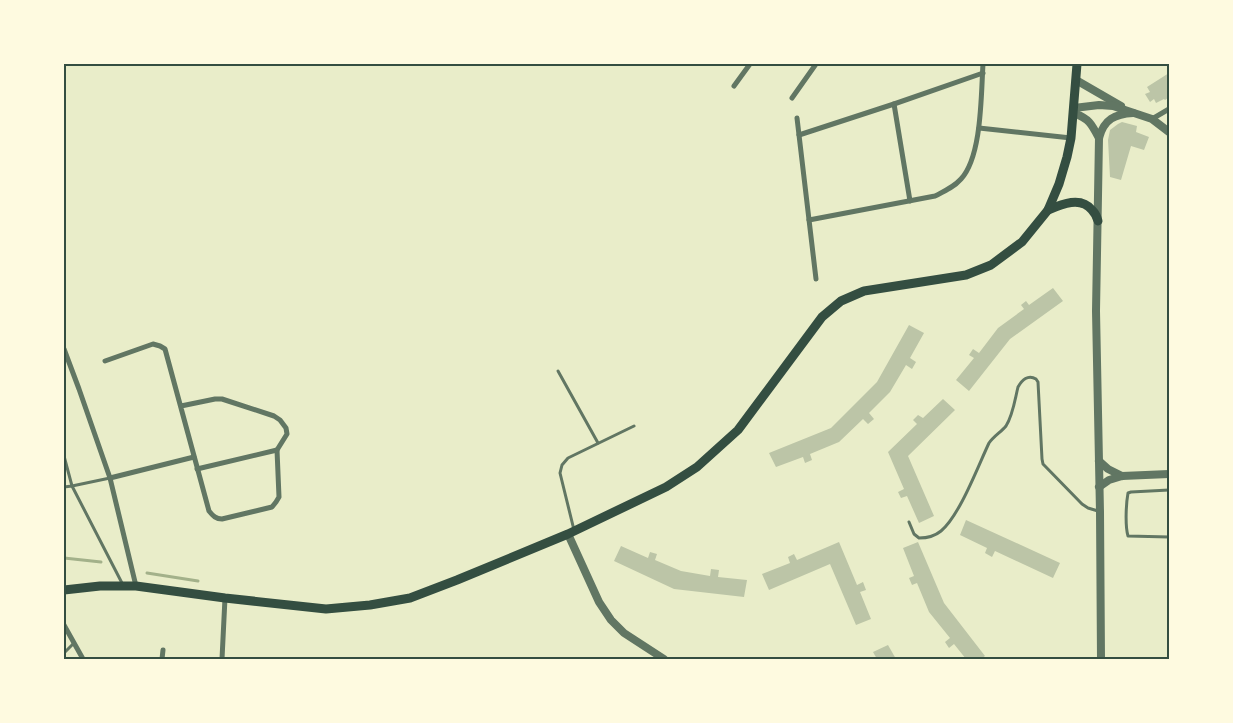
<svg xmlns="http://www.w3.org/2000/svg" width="1233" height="723" viewBox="0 0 1233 723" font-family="Cabin,sans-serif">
<rect width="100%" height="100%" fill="#e9edc9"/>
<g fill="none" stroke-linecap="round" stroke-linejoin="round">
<g stroke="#a3b18a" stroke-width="3">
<polyline points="64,558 101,562"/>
<polyline points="147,573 198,581"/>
</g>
</g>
<g fill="#bcc5a7">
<polygon points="1169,73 1169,97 1165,100 1164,99 1156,103 1154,99 1150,102 1145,94 1150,92 1147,87"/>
<polygon points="1122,122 1137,126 1136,132 1149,137 1144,150 1131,146 1121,180 1110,177 1108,140 1110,130 1118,124"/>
<polygon points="1053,288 1063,301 1010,339 969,391 956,380 974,358 969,355 973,349 979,353 998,328 1024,309 1021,305 1026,301 1029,305"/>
<polygon points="909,325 924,333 910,358 916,362 912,369 906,365 890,392 869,413 874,419 868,424 863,419 839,442 810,454 812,460 805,463 803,457 776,467 769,453 831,428 877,382"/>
<polygon points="943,399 955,410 908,456 934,516 919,523 907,496 901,498 898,492 904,489 888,452 917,424 913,420 918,415 923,418"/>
<polygon points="966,520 1060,563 1053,578 995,551 992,557 985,553 987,548 960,535"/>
<polygon points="839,542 857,585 863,582 866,590 860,592 871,619 856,625 830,564 769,590 762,574 790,563 788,557 794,554 797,560"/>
<polygon points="918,542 944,603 985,656 981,659 966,659 954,644 949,648 945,642 950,638 929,612 917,583 912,585 909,578 914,576 903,548"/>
<polygon points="621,546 648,558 650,552 657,554 655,560 681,571 710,576 711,569 719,570 718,577 747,580 744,597 674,589 614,561"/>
<polygon points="888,645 896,659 877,659 873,652"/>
</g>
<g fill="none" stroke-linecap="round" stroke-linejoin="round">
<g stroke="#617663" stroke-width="3">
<polyline points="558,371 598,443"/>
<polyline points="64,456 72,486 110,478"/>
<polyline points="64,487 72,486 123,585"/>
<path d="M1169,490L1131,492L1128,493C1126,504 1125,526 1128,536L1169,537"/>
<path d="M909,522L914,534L919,538C927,538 935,536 941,531C960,515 978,466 989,443C994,436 1001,432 1006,426C1013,415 1015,399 1018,387C1022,380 1028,374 1036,379L1038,382L1042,459L1043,464L1082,504L1088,508L1098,511"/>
<polyline points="574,530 560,473 562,465 568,458 634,426"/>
<polyline points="64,653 74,643"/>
</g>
<g stroke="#617663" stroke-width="5">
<polyline points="734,86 750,64"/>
<polyline points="792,98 816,64"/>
<polyline points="894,104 910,201"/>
<polyline points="797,118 816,279"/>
<polyline points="1152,119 1169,109"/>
<polyline points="979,128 1071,138"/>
<polyline points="799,135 894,104 983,73"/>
<path d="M809,220L935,196C945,191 954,187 961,179C982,156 981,95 983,64"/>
<polyline points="64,349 79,389 110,478 136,586"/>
<path d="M105,361L153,344L160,346L165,349L209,511C213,516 216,519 222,519L272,507L276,502L279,497L277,450L287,434L286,428L280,420L274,416L222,399H215L181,406"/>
<polyline points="197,469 277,450"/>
<polyline points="110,478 194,457"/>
<polyline points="64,625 83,659"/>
<polyline points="162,659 163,650"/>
<polyline points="222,659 225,598"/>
</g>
<g stroke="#617663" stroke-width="8">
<polyline points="1076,80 1121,106"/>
<polyline points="1074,108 1099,105 1113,106 1152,119 1169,132"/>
<path d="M1074,113C1089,119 1091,123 1099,138"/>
<polyline points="1099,461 1108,469 1122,476"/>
<polyline points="1099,487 1109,480 1122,476 1169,474"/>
<polyline points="568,534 599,602 611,620 624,633 664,659"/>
<path d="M1101,659L1100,512L1096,311L1099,138C1104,119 1115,114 1133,113"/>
</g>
<g stroke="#344e41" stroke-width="9">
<path d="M1048,210C1062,204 1081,196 1092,210C1095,213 1097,217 1098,221"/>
<polyline points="64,590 100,586 136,586 225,598 326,609 370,605 410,598 457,580 568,534 666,487 697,467 738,430 822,317 841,301 864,291 966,275 991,265 1022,242 1048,210 1059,184 1067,157 1071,138 1077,64"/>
</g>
</g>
<rect width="1233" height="723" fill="none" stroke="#fefae0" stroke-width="130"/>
<rect x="65" y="65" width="1103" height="593" fill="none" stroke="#344e41" stroke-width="2"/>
</svg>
